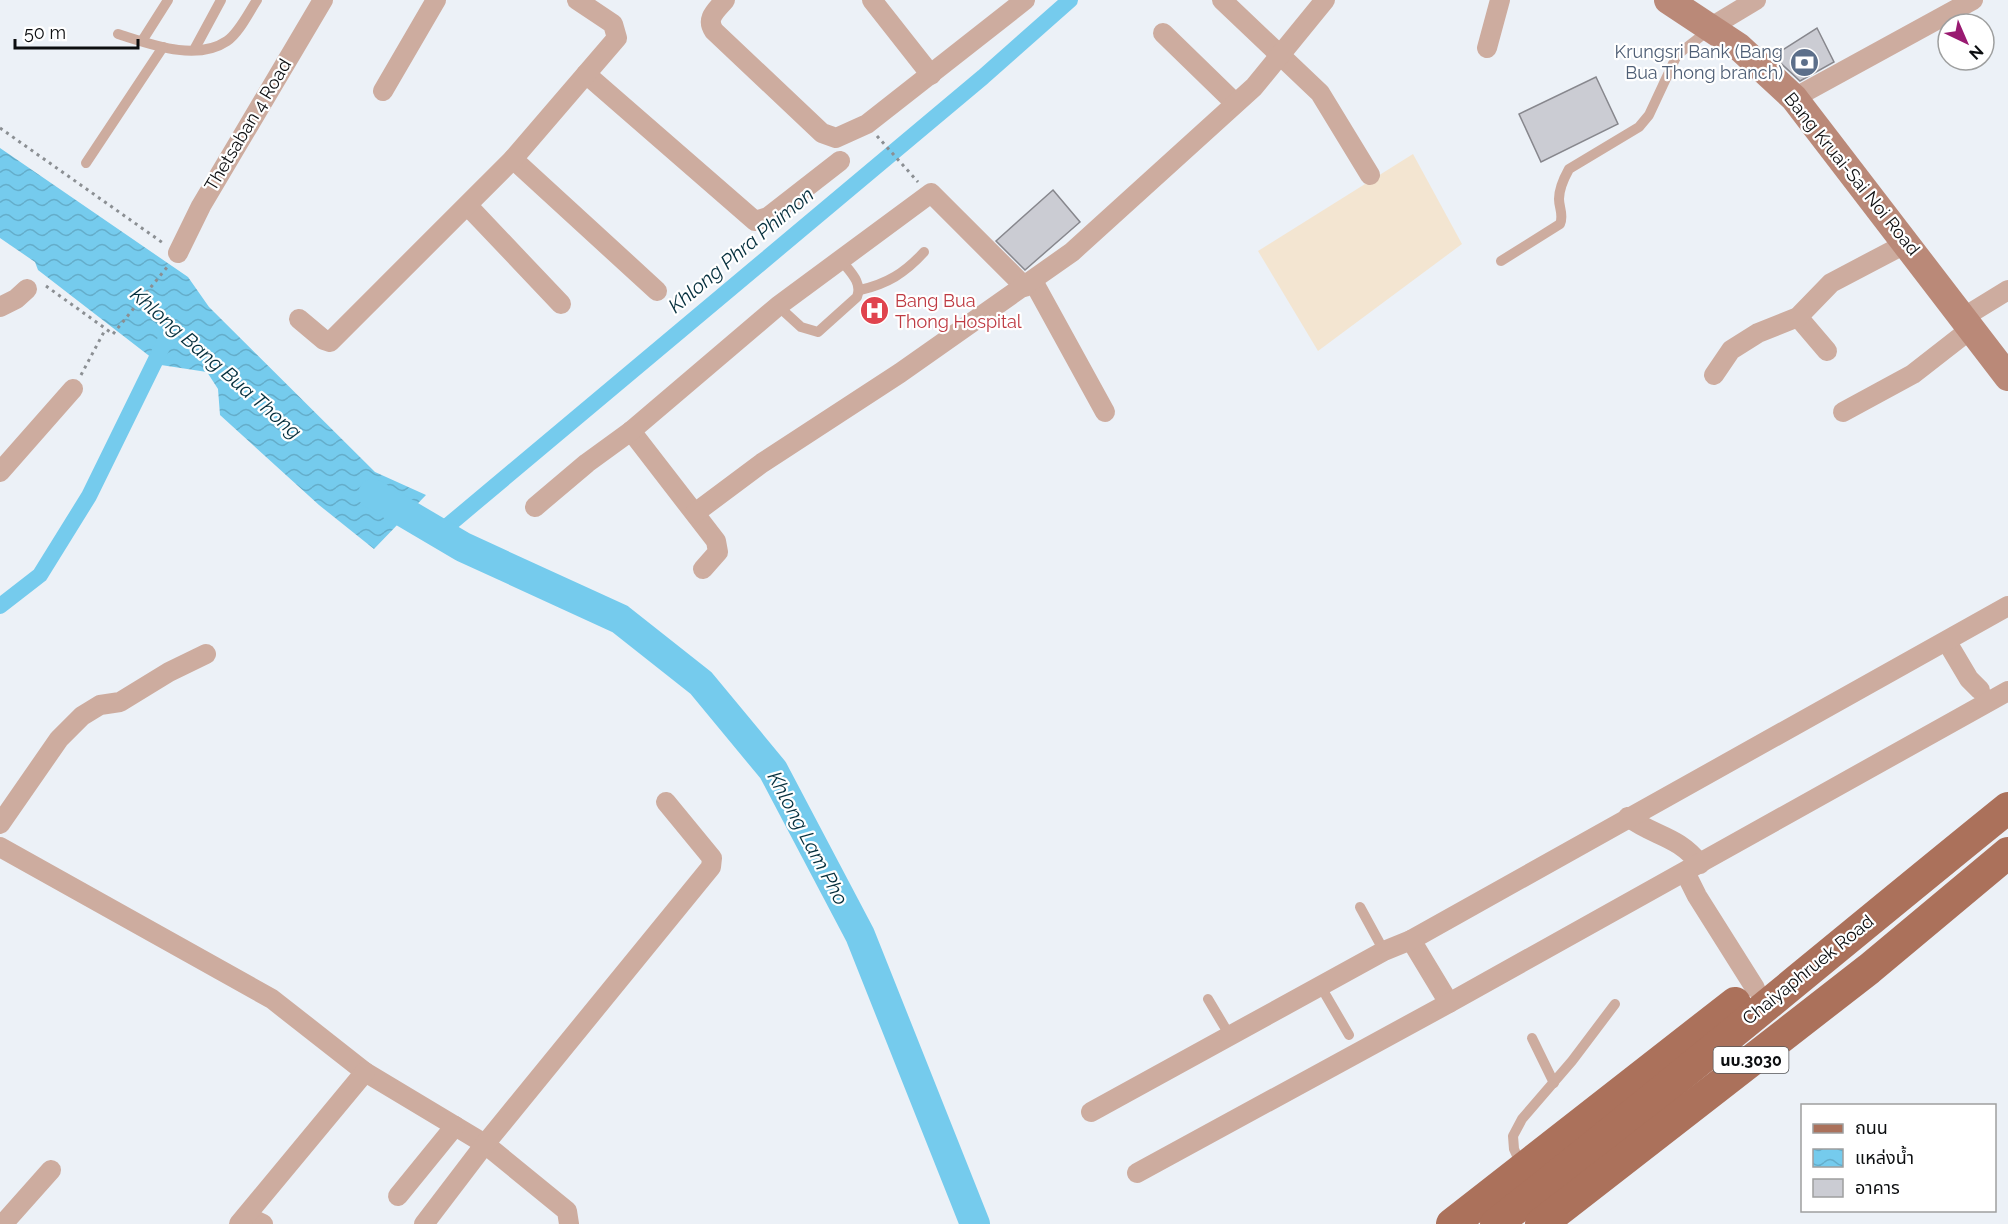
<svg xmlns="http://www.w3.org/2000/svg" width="2008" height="1224" viewBox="0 0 2008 1224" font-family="Raleway,'Noto Sans Thai',sans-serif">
<defs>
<pattern id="water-waves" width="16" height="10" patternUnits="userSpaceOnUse" patternTransform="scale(1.5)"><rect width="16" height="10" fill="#75cbed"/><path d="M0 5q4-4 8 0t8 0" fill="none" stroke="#64adca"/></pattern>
</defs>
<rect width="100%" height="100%" fill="#ecf1f7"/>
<polygon fill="#f3e5d1" points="1413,154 1462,244 1318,351 1258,251"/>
<polygon fill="url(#water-waves)" points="0,148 188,277 209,307 375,472 426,495 374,549 319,505 220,415 218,389 207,372 161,365 38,270 35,262 0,238"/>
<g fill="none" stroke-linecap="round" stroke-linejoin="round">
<g stroke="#75cbed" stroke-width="16">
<polyline points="439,533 983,77 1070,0"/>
<polyline points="0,606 40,575 89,496 165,341"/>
</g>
<polyline stroke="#75cbed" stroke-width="30" points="373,494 463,547 620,619 701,683 773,770 860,935 975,1224"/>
</g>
<g fill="#cbccd3" stroke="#87878d" stroke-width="1.5">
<polygon points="1817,28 1834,62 1800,81 1773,56"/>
<polygon points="1596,77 1618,124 1541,162 1519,114"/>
<polygon points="1053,190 1080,222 1025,270 996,241"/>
</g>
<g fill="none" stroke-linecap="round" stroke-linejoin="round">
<g stroke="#8b8f93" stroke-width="3" stroke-dasharray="3 4.5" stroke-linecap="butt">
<polyline points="0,128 163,243"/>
<polyline points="877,136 918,182"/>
<polyline points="46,286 113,334 168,266"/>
<polyline points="81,375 105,330"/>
</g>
<g stroke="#cdac9f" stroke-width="10">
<path d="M118,34C150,44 196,62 227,41C239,33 249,12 257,0"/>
<polyline points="142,41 168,0"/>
<polyline points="194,50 221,0"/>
<polyline points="86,163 163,47"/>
<path d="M1501,261L1560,224C1564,215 1559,208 1559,199C1559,189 1564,178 1569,169L1639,127L1649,115L1677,55L1709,30"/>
<path d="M860,290C887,284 905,273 924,252"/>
<path d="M778,306L801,327L818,332L857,297C863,282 849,271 841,260"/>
<polyline points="1360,907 1384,951"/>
<polyline points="1321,987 1349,1035"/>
<polyline points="1208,999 1230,1036"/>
<polyline points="1532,1038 1554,1083"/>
<polyline points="1522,1167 1514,1149 1513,1136 1522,1119 1572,1061 1615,1004"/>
</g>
<g stroke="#cdac9f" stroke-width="20">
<path d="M725,0C717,10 705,18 714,31L822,133L836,138L867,124L1025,0"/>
<polyline points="872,0 931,75"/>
<polyline points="1222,0 1320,93 1370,175"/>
<polyline points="1711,27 1756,0"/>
<polyline points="1163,33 1235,103"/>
<polyline points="1487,48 1500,0"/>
<polyline points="586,74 755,221 768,217 840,161"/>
<polyline points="383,91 436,0"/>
<polyline points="1794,98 1973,0"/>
<polyline points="513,159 657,291"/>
<polyline points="468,206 561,304"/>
<polyline points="178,253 201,206 323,0"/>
<polyline points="1033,281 1105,412"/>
<polyline points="0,307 16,299 27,289"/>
<polyline points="1798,317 1827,351"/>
<polyline points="1964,317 2008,290"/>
<polyline points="299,319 324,340 330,342 513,159 617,38 613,24 577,0"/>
<polyline points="1714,375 1731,350 1758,333 1798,317 1831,283 1907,243"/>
<polyline points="1843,412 1913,374 1972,328"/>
<polyline points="631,431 716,541 718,552 703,569"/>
<polyline points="0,472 73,389"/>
<polyline points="535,507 587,463 631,431 778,306 931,193 1025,287"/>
<polyline points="695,513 762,463 900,373 1072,252 1254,87 1325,0"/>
<polyline points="1947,642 1969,679 1980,690"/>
<path d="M1628,817C1655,837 1677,835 1700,864"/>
<polyline points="0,824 59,739 82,716 100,705 120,702 169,672 206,654"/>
<polyline points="0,847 272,999 365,1072 485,1144 567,1211 569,1224"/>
<polyline points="1685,872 1697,896 1755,988"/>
<polyline points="1411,940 1449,1003"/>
<polyline points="1091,1112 1384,951 1411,940 2008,606"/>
<polyline points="1137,1173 1449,1003 2008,691"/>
<polyline points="398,1196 455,1126"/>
<polyline points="246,1216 263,1224"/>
<polyline points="3,1224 51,1170"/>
<polyline points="239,1224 365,1072"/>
<polyline points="424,1224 485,1144 711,867 712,858 666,802"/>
</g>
<polyline stroke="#ba8978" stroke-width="28" points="1668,0 1739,47 1794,98 2008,377"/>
<g stroke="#ab715b" stroke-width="32">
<polyline points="1452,1224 1735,1003"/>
<path d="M1496,1224C1669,1088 1837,946 2008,808"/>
<polyline points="1541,1224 1869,969 2008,853"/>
</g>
</g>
<defs>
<symbol id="bank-disc" viewBox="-11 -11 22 22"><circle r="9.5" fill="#5c6f8a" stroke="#fff"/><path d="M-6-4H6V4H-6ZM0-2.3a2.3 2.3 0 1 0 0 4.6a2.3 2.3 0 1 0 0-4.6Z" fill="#fff"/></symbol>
<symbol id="hospital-disc" viewBox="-11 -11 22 22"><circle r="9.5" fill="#e0444e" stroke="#fff"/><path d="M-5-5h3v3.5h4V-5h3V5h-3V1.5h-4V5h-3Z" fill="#fff"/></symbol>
</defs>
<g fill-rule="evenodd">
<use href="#bank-disc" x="1788" y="46" width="33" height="33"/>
<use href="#hospital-disc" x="858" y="294" width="33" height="33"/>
</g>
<g text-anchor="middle" stroke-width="4.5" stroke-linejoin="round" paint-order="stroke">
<rect fill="#fff" stroke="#555658" stroke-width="1.5" x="1713.5" y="1047" width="75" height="26" rx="4.5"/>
<g font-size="16" font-weight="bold" fill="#0c0e10">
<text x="1751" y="1066">นบ.3030</text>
</g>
<g font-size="18" fill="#4e5e75" stroke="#fff" text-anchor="end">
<text x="1783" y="58">Krungsri Bank (Bang<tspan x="1783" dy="21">Bua Thong branch)</tspan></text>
</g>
<g font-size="18" fill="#0c0e10" stroke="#fff">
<text transform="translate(248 125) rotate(-59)" y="6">Thetsaban 4 Road</text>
<text transform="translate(1852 174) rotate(51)" y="6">Bang Kruai-Sai Noi Road</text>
<text transform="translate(1808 970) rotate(-39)" y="6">Chaiyaphruek Road</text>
</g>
<g font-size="18" fill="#be3a42" stroke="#fff" text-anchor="start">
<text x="895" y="307">Bang Bua<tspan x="895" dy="21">Thong Hospital</tspan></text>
</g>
<g font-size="20" font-style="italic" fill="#052f3d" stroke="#fff">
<text transform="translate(741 250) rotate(-40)" y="7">Khlong Phra Phimon</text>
<text transform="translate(216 363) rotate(41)" y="7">Khlong Bang Bua Thong</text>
<text transform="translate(808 838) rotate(62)" y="7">Khlong Lam Pho</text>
</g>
</g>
<rect x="1801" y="1104" width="195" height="108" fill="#ffffff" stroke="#9e9f9f" stroke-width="1.5"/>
<rect x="1813" y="1124" width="30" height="9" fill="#ab715b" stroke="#9e9f9f" stroke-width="1.5"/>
<text x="1855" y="1134" font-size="18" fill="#0c0e10">ถนน</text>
<rect x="1813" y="1149" width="30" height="18" fill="url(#water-waves)" stroke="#9e9f9f" stroke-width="1.5"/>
<text x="1855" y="1164" font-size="18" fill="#0c0e10">แหล่งน้ำ</text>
<rect x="1813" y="1179" width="30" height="18" fill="#cbccd3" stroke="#9e9f9f" stroke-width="1.5"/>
<text x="1855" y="1194" font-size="18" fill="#0c0e10">อาคาร</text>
<g transform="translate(1966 42) rotate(136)"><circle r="28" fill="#ffffff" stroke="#9e9f9f" stroke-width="1.5"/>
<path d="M0-4.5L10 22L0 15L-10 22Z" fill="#991a71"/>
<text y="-9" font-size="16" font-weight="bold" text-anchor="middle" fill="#0c0e10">N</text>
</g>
<path d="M15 39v9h123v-9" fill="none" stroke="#0c0e10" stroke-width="3"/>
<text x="24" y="39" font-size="18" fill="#0c0e10" stroke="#ffffff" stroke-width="4.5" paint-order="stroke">50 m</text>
</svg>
